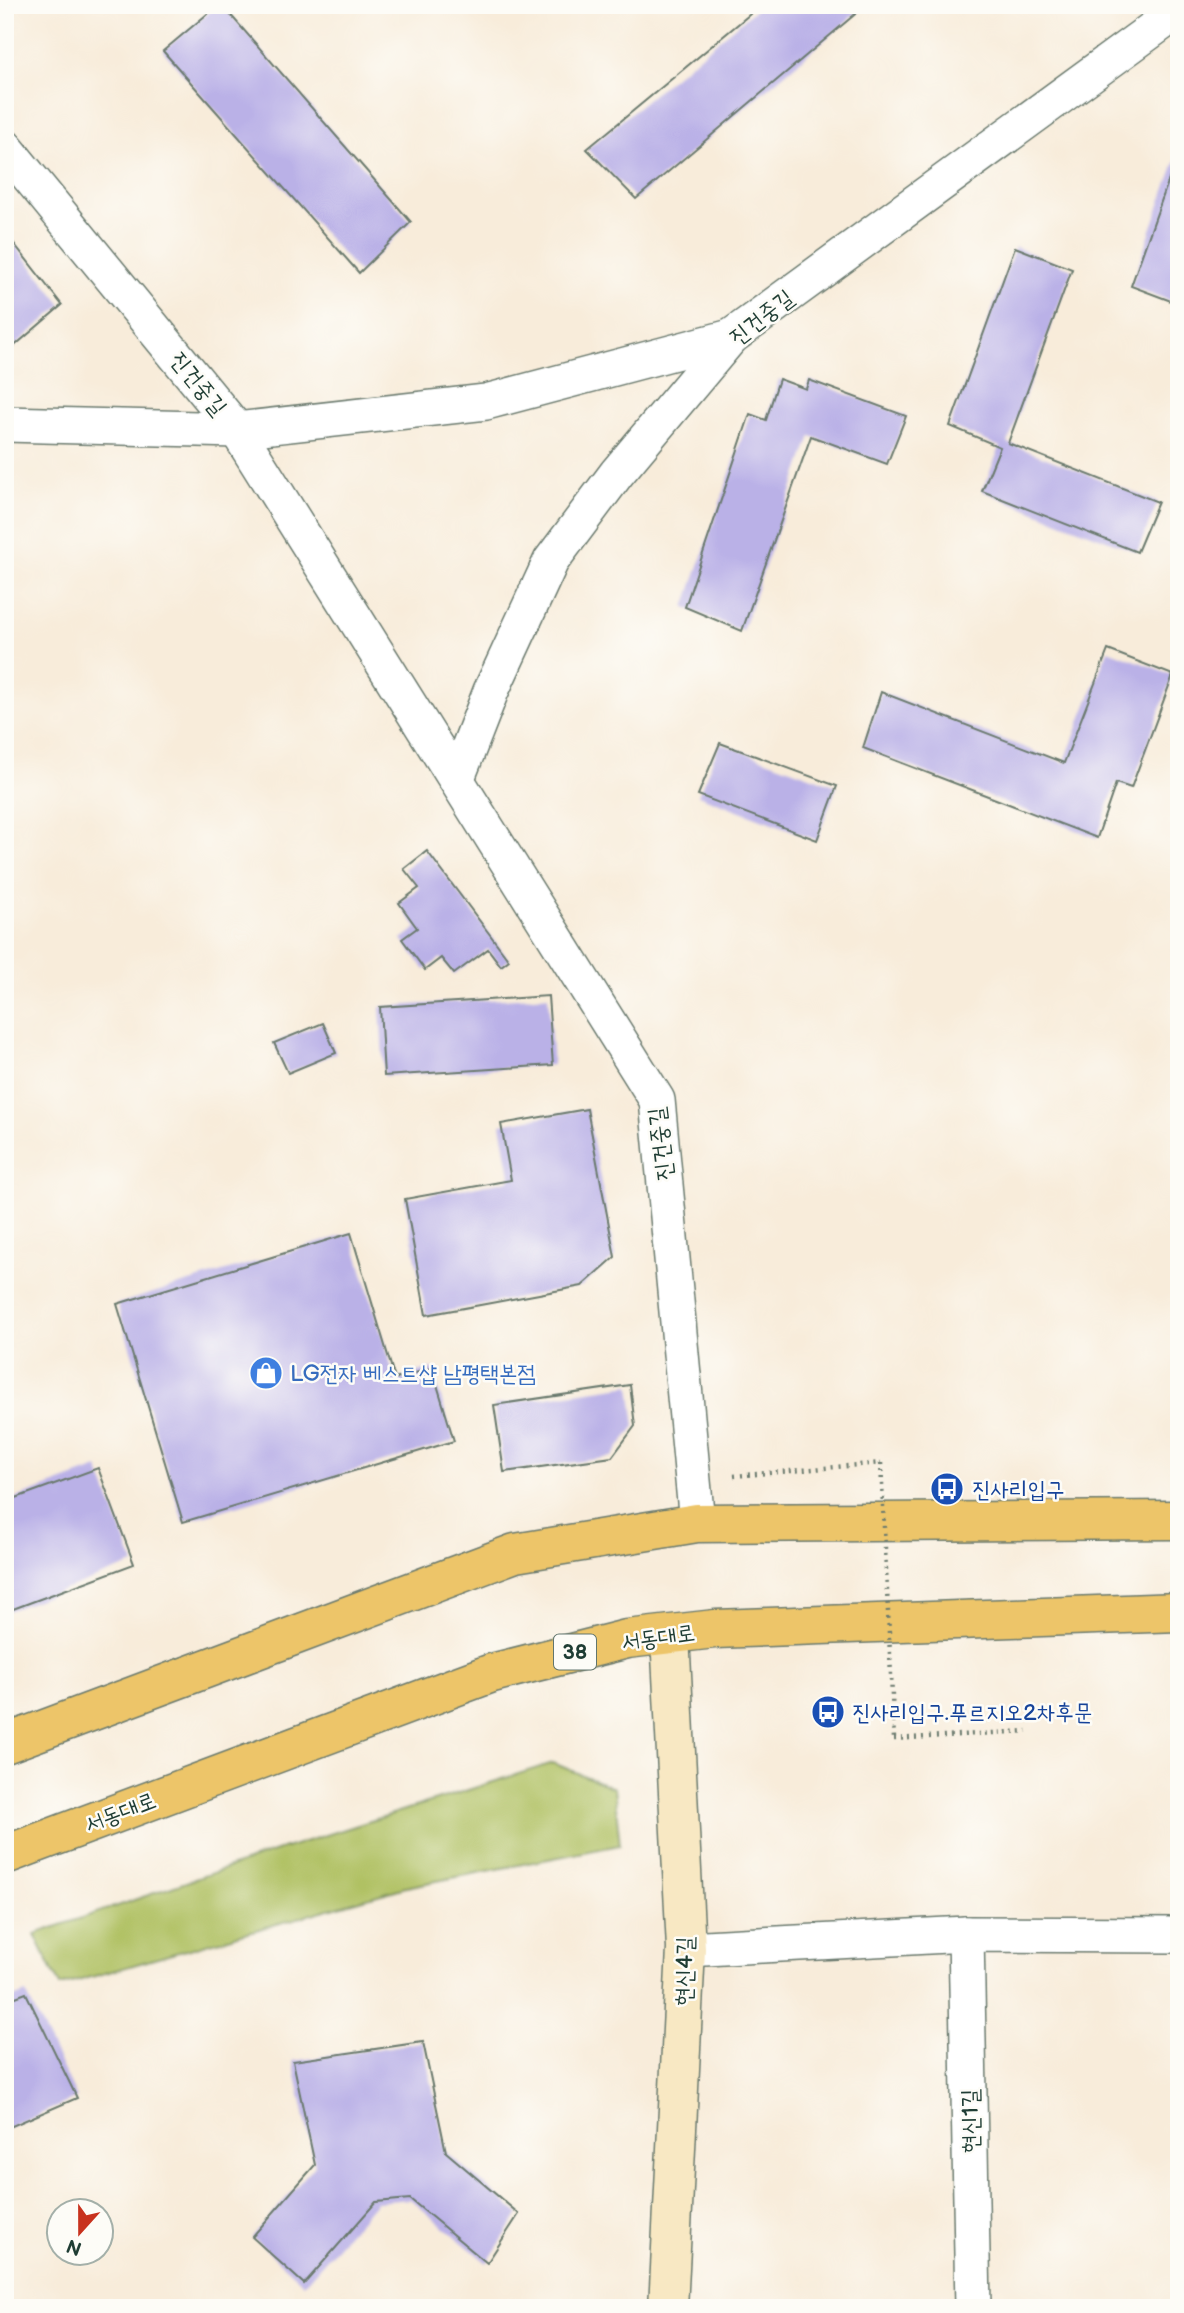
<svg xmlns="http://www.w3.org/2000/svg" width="1184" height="2313" viewBox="0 0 1184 2313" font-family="'Balsamiq Sans','Poor Story',sans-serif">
<rect width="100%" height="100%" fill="#fdfcf7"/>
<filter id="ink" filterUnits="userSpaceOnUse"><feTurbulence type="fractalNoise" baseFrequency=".0143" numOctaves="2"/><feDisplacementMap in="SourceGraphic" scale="14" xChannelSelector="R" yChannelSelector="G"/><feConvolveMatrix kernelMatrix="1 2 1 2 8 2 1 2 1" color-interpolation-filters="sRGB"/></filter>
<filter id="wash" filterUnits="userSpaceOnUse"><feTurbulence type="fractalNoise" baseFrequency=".00686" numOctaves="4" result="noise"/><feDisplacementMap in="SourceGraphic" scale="28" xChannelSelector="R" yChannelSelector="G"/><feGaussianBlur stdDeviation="1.57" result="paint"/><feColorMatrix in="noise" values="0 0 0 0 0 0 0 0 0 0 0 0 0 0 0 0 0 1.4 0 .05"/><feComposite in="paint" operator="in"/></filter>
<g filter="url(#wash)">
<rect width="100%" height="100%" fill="#f8ecda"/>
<polygon fill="#b0c164" stroke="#687f4c" stroke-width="2" points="553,1763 614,1788 620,1845 406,1887 60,1986 35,1934 279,1850"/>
<g id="blocks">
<g fill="#bab1e7">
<polygon points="218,5 222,5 411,222 359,273 163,51"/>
<polygon points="761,5 866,5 636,199 587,149"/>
<polygon points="1178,154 1179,154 1179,304 1131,286"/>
<polygon points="5,232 62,305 5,354"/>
<polygon points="1015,247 1072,269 1008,443 1158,502 1137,552 982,491 1000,447 950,426"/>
<polygon points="779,379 806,389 809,380 906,416 887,464 811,436 742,631 685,607 750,414 766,420"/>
<polygon points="1108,650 1173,675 1131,788 1116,783 1097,838 863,748 881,692 1064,763"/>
<polygon points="720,743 837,786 817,840 698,795"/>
<polygon points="427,851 509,960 501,966 488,949 454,974 441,958 425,970 402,939 417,928 399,903 419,888 404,869"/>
<polygon points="548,996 553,1065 384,1076 380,1007"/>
<polygon points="323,1023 336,1053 288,1073 274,1043"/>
<polygon points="587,1109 615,1257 582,1286 426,1315 405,1199 511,1180 501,1124"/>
<polygon points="351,1233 395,1379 432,1368 454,1441 183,1522 117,1304"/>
<polygon points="630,1385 635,1426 612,1457 504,1472 494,1405"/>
<polygon points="98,1468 134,1564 5,1612 5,1502"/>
<polygon points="26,1993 77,2098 5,2129 5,2001"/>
<polygon points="423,2042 446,2152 519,2214 487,2263 410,2199 376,2202 304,2284 252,2237 315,2165 293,2061"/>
<polygon points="170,2305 189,2305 190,2308 170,2308"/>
</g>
</g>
</g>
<g filter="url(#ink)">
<use href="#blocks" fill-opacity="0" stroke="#6b7a6e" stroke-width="2"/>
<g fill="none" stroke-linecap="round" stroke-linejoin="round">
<defs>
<g id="street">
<polyline points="5,147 237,430 657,1100 697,1523"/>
<polyline points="5,424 237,430 486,402 731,337"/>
<polyline points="457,778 491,691 551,561 617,473 731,337 1179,10"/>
<polyline points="966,1934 973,2308"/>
<polyline points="686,1949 966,1934 1179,1935"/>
</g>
<polyline id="secondary" points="668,2308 686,1949 670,1635"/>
<g id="primary">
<polyline points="5,1744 515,1553 697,1523 1179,1520"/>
<polyline points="5,1855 492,1673 627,1639 715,1629 1179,1612"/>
</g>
</defs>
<use href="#street" stroke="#6b7a6e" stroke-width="38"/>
<use href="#secondary" stroke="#6b7a6e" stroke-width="41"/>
<use href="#primary" stroke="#6b7a6e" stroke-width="41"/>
<g stroke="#6b7a6e" stroke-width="4.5" stroke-dasharray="2 5" stroke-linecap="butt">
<polyline points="734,1476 881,1463"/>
<polyline points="894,1739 1027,1731"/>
</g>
<use href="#street" stroke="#fff" stroke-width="35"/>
<use href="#secondary" stroke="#f8e8c3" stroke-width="38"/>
<use href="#primary" stroke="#edc569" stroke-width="38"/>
<polyline stroke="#6b7a6e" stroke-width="4.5" stroke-dasharray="2 5" stroke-linecap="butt" points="881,1463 894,1739"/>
</g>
</g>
<defs>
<symbol id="shop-disc" viewBox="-11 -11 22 22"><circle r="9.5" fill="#3f7fe0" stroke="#fdfcf7"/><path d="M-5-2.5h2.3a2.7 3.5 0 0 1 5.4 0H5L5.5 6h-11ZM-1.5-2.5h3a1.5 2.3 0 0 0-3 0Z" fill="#fff"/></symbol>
<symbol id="bus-disc" viewBox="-11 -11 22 22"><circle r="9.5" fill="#1a4fb4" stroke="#fdfcf7"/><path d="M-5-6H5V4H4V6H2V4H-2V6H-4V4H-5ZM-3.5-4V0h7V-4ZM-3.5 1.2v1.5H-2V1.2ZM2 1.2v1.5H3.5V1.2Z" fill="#fff"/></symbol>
</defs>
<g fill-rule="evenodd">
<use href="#shop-disc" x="247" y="1354" width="38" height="38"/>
<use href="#bus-disc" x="928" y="1470" width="38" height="38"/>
<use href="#bus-disc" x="809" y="1693" width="38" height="38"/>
</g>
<g text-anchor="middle" stroke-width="5" stroke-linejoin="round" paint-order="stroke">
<rect fill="#fdfcf7" stroke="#62766e" stroke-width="2" x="554" y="1634.5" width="42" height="35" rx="5"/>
<g font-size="21" font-weight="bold" fill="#1f3d34">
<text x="575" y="1659">38</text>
</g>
<g font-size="23" fill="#1f3d34" stroke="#fdfcf7">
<text transform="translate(761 317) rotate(-38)" y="8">진건중길</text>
<text transform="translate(199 383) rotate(51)" y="8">진건중길</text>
<text transform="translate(660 1144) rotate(-97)" y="8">진건중길</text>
<text transform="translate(658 1637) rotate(-8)" y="8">서동대로</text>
<text transform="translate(120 1812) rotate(-21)" y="8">서동대로</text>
<text transform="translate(684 1971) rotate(-89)" y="8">현신4길</text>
<text transform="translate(970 2121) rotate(-91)" y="8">현신1길</text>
</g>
<g font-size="23" fill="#366cbe" stroke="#fdfcf7" text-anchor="start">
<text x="290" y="1381">LG전자 베스트샵 남평택본점</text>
</g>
<g font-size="23" fill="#164399" stroke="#fdfcf7" text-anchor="start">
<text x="972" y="1497">진사리입구</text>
<text x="852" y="1720">진사리입구.푸르지오2차후문</text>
</g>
</g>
<rect width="1184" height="2313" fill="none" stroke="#fdfcf7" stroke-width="28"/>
<g transform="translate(80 2232) rotate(201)"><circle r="33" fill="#fdfcf7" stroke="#a4b0a9" stroke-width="2"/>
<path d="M0-5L12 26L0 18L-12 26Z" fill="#c8321e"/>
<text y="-10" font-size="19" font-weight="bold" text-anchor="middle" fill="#1f3d34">N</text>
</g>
</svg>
